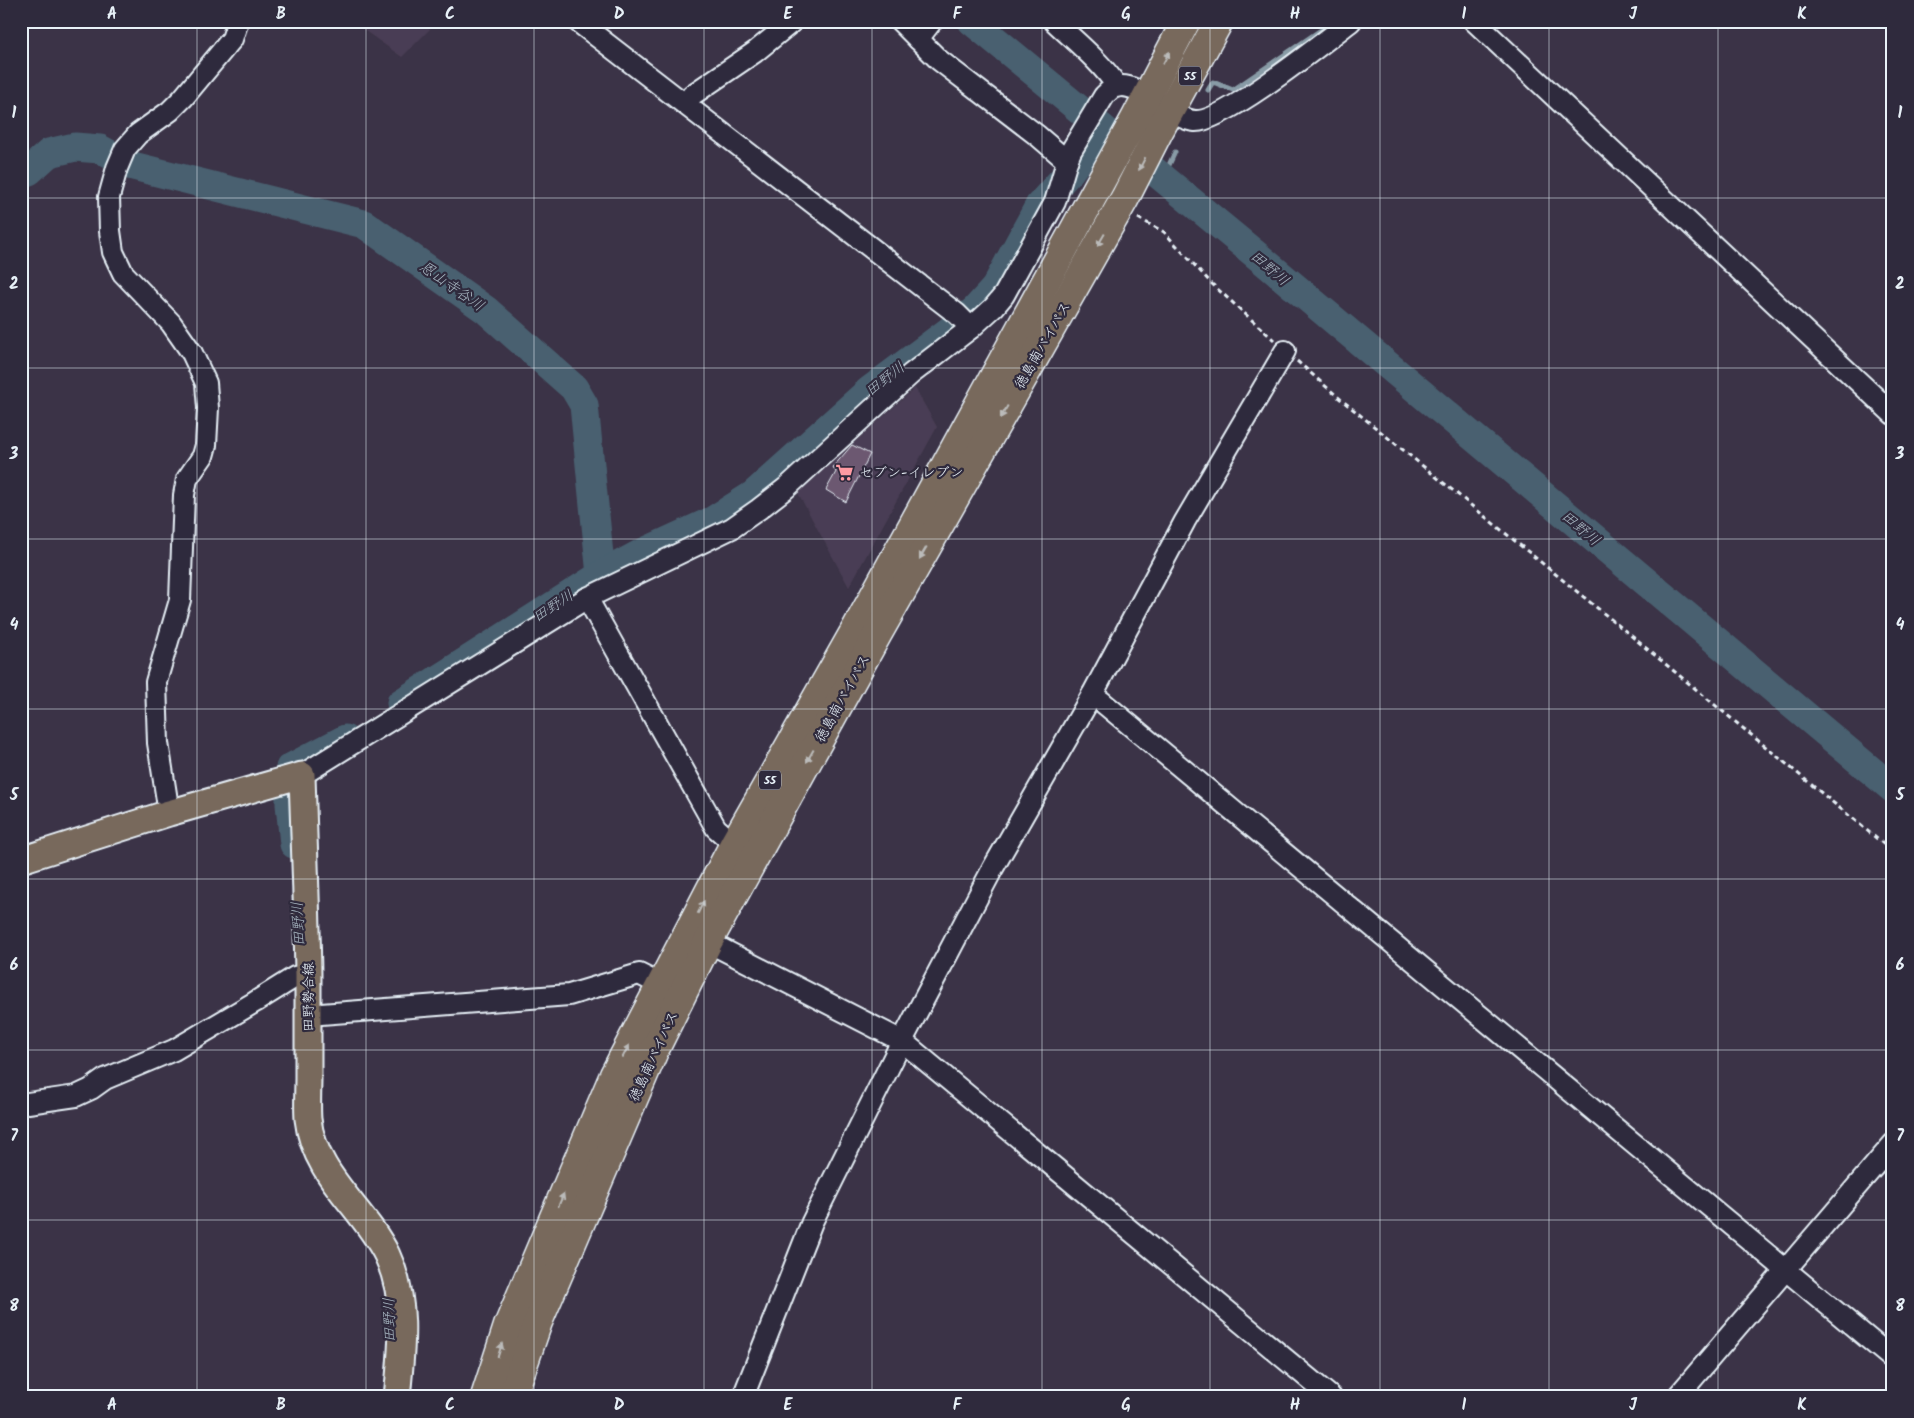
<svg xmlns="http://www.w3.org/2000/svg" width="1914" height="1418" viewBox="0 0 1914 1418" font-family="Kalam,'Klee One',sans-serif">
<rect width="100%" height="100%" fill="#3b3347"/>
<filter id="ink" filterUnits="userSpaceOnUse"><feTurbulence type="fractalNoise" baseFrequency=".02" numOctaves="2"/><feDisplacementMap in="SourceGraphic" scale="10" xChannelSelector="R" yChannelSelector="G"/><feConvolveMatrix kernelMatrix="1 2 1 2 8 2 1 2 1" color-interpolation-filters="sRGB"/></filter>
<g filter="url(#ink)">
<g fill="#4a3e54">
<polygon points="351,21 438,21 402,57"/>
<polygon points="915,388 937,427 849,587 798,493"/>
</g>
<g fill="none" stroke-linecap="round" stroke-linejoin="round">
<g stroke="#889ba6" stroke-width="5">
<polyline points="1208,90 1213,82 1233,90 1334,21"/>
<polyline points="1163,178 1175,152"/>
</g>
<g stroke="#486170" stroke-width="29">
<polyline points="972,21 1266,263 1893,789"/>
<polyline points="21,174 29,171 49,153 75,147 100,149 129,165 364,224 486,310 574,388 584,405 601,575"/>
<polyline points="401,703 601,575 640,554 712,521 753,495 870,390 949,331 975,310 995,288 1039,206 1071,170 1102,128"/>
<polyline points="294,844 290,804 290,768 345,739"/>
</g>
</g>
<polygon fill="#6c5871" stroke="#e8f1f8" points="852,445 870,454 846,502 826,490 836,472 833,467"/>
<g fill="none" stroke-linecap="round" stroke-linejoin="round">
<defs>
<g id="minor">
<polyline points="577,21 957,314 971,328"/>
<polyline points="900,21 939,60 1038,136 1067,161"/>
<path d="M1054,21C1076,42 1100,61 1117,86"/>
<polyline points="1474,21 1893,414"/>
<polyline points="918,39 932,21"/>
<polyline points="687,105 692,95 755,52 793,21"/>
<polyline points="587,598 716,828 734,844"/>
<polyline points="1092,695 1101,701 1893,1359"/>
<path d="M302,775L587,598L732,528L759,509L786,488L911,374L971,328L994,307L1004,295L1055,202L1067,161L1071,151L1104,96C1107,93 1111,88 1116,87C1138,79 1170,119 1195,121C1223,123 1325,41 1351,21"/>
<polyline points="169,813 158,743 156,682 180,600 184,495 187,479 203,456 206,445 208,408 206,383 192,353 171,323 123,273 113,252 110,231 109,197 117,168 125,149 138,134 170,111 183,98 232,39 238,21"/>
<polyline points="708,942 902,1041 1331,1397"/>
<polyline points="308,1015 569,995 639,974 661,985"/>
<polyline points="21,1104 76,1096 91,1089 105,1079 174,1050 255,1002 295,977 308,974"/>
<polyline points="743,1397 812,1222 902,1041 993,868 1092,695 1185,521 1285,351"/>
<polyline points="1677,1397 1893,1144"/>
</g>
<path id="major" d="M21,860L169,813L302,775C304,841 307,908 308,975C308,1009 308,1043 308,1077C308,1091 307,1106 308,1119C314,1175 364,1208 387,1255C408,1300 402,1349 397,1397"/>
<g id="highway">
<polyline points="485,1397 508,1326 614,1075 734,844 857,627 1136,117 1186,21"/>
<polyline points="512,1397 538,1322 654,1051 708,942 877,635 1125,198 1160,129 1219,21"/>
</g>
</defs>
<use href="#minor" stroke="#e8f1f8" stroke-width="24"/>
<use href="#major" stroke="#e8f1f8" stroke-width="29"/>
<use href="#highway" stroke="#e8f1f8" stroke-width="31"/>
<g stroke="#e8f1f8" stroke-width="3" stroke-dasharray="5 4" stroke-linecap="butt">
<polyline points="1138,218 1164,232 1212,284 1274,340"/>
<polyline points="1297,361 1338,397 1623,629 1893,852"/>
</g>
<use href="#minor" stroke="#2f2a3d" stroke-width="20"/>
<use href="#major" stroke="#78695c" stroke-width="25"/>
<use href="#highway" stroke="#78695c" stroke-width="28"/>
</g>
<defs><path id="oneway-solid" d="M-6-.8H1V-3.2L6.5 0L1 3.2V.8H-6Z" transform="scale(1.25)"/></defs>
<g fill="#bbbbba">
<use href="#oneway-solid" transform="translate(1166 58) rotate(-62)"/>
<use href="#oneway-solid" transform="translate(1142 164) rotate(117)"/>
<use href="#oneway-solid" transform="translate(1101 240) rotate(120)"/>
<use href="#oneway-solid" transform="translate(1004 412) rotate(120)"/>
<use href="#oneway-solid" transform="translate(923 553) rotate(120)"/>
<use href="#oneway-solid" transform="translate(810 756) rotate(119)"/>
<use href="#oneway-solid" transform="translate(701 907) rotate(-63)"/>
<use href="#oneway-solid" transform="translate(626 1051) rotate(-62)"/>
<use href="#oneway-solid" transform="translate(561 1200) rotate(-67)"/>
<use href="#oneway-solid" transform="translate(500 1350) rotate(-72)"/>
</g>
</g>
<path fill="none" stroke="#e8f1f8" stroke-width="1" stroke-opacity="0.55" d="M197,21V1397M366,21V1397M534,21V1397M704,21V1397M872,21V1397M1042,21V1397M1210,21V1397M1380,21V1397M1549,21V1397M1718,21V1397M21,198H1893M21,368H1893M21,539H1893M21,709H1893M21,879H1893M21,1050H1893M21,1220H1893"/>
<defs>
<symbol id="supermarket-bare" viewBox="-9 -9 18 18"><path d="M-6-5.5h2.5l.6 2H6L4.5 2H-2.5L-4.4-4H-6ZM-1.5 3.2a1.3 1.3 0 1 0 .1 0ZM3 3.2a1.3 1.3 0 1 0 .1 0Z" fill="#ff9aa2" stroke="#2f2a3d" stroke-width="2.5" paint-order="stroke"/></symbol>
</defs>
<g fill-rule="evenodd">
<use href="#supermarket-bare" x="832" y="460" width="25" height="25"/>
</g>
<g text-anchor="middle" stroke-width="4.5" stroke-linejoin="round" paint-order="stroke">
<g fill="#2f2a3d" stroke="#b0b5c0" stroke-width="1">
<rect x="1179" y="66.5" width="22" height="19" rx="4"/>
<rect x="759" y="770.5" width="22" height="19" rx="4"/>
</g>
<g font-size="12" font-weight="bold" fill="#e8f1f8">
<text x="1190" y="80">55</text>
<text x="770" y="784">55</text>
</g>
<g font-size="14" fill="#e8f1f8" stroke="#2f2a3d">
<text transform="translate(1042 345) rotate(-60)" y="5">徳島南バイパス</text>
<text transform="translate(842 698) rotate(-61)" y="5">徳島南バイパス</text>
<text transform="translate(308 997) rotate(-90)" y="5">田野勢合線</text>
<text transform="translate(653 1056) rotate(-65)" y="5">徳島南バイパス</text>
</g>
<g font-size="14" fill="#e8f1f8" stroke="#2f2a3d" text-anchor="start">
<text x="859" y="477">セブン-イレブン</text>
</g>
<g font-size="15" font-style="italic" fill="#a8b7c2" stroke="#2f2a3d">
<text transform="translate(1270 268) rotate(40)" y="5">田野川</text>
<text transform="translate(452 286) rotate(35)" y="5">恩山寺谷川</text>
<text transform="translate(885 379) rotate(-38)" y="5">田野川</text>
<text transform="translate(1581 528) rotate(40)" y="5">田野川</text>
<text transform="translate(553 606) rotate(-33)" y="5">田野川</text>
<text transform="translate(298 924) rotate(-93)" y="5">田野川</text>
<text transform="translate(389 1320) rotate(-91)" y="5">田野川</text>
</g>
</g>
<rect width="1914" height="1418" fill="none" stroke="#2f2a3d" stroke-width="55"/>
<rect x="28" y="28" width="1858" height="1362" fill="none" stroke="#e8f1f8" stroke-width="2"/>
<g font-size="16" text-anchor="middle" font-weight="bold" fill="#e8f1f8">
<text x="112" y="19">A</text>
<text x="281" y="19">B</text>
<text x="450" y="19">C</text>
<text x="619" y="19">D</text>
<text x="788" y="19">E</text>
<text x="957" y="19">F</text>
<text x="1126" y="19">G</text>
<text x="1295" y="19">H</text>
<text x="1464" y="19">I</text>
<text x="1633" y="19">J</text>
<text x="1802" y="19">K</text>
<text x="14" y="118">1</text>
<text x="1900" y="118">1</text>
<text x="14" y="289">2</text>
<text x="1900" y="289">2</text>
<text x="14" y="459">3</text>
<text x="1900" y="459">3</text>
<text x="14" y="630">4</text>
<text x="1900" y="630">4</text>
<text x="14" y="800">5</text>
<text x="1900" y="800">5</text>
<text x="14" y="970">6</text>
<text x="1900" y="970">6</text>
<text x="14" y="1141">7</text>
<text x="1900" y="1141">7</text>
<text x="14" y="1311">8</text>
<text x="1900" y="1311">8</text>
<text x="112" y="1410">A</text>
<text x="281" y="1410">B</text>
<text x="450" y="1410">C</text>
<text x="619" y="1410">D</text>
<text x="788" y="1410">E</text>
<text x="957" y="1410">F</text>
<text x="1126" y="1410">G</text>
<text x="1295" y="1410">H</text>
<text x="1464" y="1410">I</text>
<text x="1633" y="1410">J</text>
<text x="1802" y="1410">K</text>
</g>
</svg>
